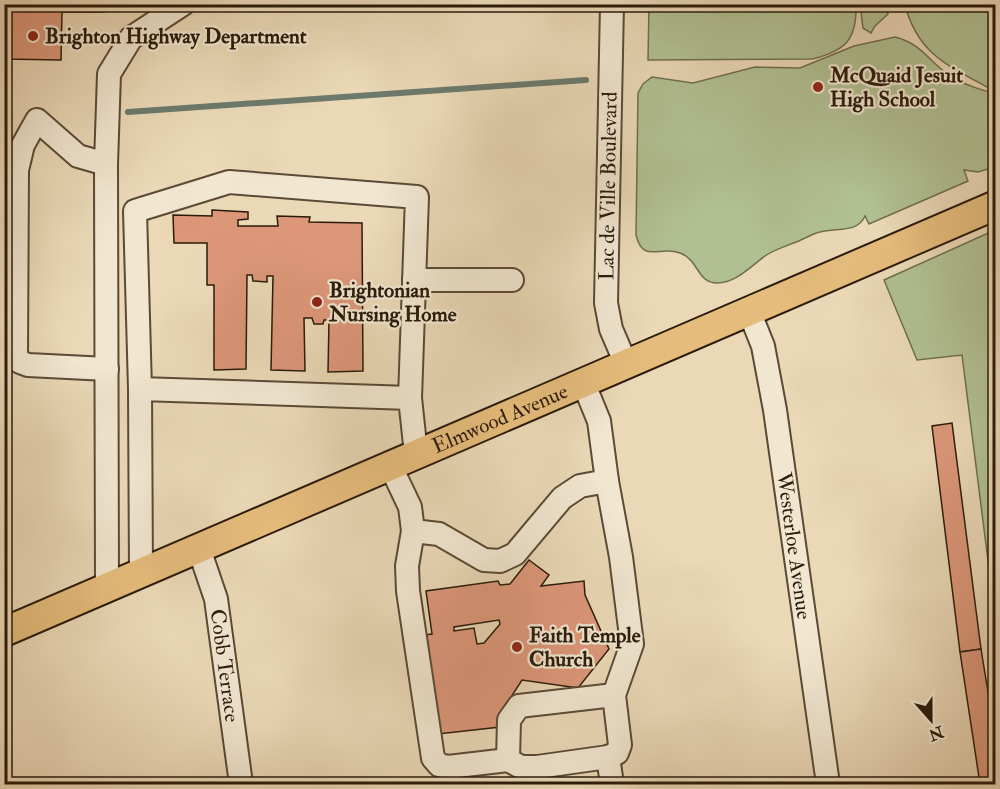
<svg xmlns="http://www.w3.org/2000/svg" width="1000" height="789" viewBox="0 0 1000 789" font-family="'IM FELL Double Pica',serif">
<rect width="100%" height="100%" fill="#ead8b6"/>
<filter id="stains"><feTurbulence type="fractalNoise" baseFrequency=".00333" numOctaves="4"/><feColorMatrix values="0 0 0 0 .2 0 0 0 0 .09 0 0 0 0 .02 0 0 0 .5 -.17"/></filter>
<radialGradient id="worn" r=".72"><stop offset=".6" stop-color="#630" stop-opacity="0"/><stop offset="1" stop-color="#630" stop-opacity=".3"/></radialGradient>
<g fill="#b1c092" stroke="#6e6e4e" stroke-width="1.5">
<path d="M649,5H856C857,39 846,51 812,59L648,60Z"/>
<polygon points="860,5 886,5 888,14 875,26 871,33 863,28"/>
<path d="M905,5H995V88H989C947,65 918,54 905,5Z"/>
<path d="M895,37C923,44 929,63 952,77C963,84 983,91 995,93V167L978,172L964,170L968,181L869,224L865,216C857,234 836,227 820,232C814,233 808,237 803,239C791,245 776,248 765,256C751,266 736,283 717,283C697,283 699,260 680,253C660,245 643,264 636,235L638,93L643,84L652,77L693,83L755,67L800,68L854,46Z"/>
<polygon points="995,230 995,616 962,355 917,360 884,280"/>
</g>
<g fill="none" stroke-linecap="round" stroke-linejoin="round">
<polyline stroke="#6c7a6d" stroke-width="6" points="128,112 586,80"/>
</g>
<g fill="#dc9779" stroke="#2a1b0b" stroke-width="1.5" fill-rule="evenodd">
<polygon points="4,4 104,4 104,12 62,12 61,60 4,59"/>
<polygon points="212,210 248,212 248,219 238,220 238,226 278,226 277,216 310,217 309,222 362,223 363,371 328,372 329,320 324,320 323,324 314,324 312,318 304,318 305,371 271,370 273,276 267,276 267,282 253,281 252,275 247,275 246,369 214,370 214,285 207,285 207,243 174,243 173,215 212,216"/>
<polygon points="996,414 996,449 994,449 989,415"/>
<polygon points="952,423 981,649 960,652 932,426"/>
<path d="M529,560L549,575L541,586L584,581L585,595L609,649L578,688L522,680L498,717L500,727L438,734L424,635L432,634L426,591L498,581L500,585L510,584ZM499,620L500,624L484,643L477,644L474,628L454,631V627Z"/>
<polygon points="981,649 996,741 996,784 980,784 960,652"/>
</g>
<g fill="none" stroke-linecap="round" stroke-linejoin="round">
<defs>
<g id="minor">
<polyline points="612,4 606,303 611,329 626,364"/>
<polyline points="106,164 78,156 37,120 23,145 17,170 16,356 20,362 28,365 107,369"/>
<polyline points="414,280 512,280"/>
<path id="s1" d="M749,311L763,346L775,410L828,784"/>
<polyline points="140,389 135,211 229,182 417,197 410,398"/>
<polyline points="390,465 410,507 413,531 439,534 484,560 500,561 515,554 562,498 580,486 607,481 599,421 583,382"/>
<polyline points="607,481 621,557 632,644 614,695 620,745 617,753 608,757 612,784"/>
<polyline points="413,531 407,566 408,591 433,758 439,765 448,767 508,760 521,767 537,767 608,757"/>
<path id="s2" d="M199,549L216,599L241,784"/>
<polyline points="141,574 140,389 410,398 416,454"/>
<polyline points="107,588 106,164 109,74 131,38 183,4"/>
<polyline points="508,760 509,720 519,706 614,695"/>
</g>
<g id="major">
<path id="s3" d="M4,632L996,205"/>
</g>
</defs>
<use href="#minor" stroke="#5a4a36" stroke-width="26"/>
<use href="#major" stroke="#2a1b0b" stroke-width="32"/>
<use href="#minor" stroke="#f1e6d0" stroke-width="22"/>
<use href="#major" stroke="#e5bc7b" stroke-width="28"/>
</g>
<g fill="#8f2418" stroke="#f1e6d0" stroke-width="2">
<circle cx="33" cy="36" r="6"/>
<circle cx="818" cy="87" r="6"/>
<circle cx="317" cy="302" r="6"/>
<circle cx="517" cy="647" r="6"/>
</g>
<g text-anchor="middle" stroke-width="4.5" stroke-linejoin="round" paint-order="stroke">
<g font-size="21" font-weight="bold" fill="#2a1b0b" stroke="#f1e6d0" text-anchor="start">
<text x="45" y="43">Brighton Highway Department</text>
<text x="830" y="82">McQuaid Jesuit<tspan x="830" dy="24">High School</tspan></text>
<text x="329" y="297">Brightonian<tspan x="329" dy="24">Nursing Home</tspan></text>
<text x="529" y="642">Faith Temple<tspan x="529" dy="24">Church</tspan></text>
</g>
<g font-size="21" fill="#2a1b0b" stroke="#f1e6d0">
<text transform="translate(608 186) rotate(-89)" y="7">Lac de Ville Boulevard</text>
<text dy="7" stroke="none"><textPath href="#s3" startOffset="540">Elmwood Avenue</textPath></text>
<text dy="7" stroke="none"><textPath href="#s1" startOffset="240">Westerloe Avenue</textPath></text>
<text dy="7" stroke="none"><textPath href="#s2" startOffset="120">Cobb Terrace</textPath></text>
</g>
</g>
<rect width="1000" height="789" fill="none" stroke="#ead8b6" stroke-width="24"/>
<rect x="6" y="6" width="988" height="777" fill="none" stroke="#2a1b0b" stroke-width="3"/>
<rect x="12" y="12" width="976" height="765" fill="none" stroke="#2a1b0b" stroke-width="1.5"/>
<g transform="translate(931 720) rotate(159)" stroke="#f1e6d0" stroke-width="4.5" paint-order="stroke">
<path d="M0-4.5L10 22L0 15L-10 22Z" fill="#2a1b0b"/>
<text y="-9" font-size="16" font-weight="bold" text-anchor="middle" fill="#2a1b0b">N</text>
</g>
<rect width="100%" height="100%" filter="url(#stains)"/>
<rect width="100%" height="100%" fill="url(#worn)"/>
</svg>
